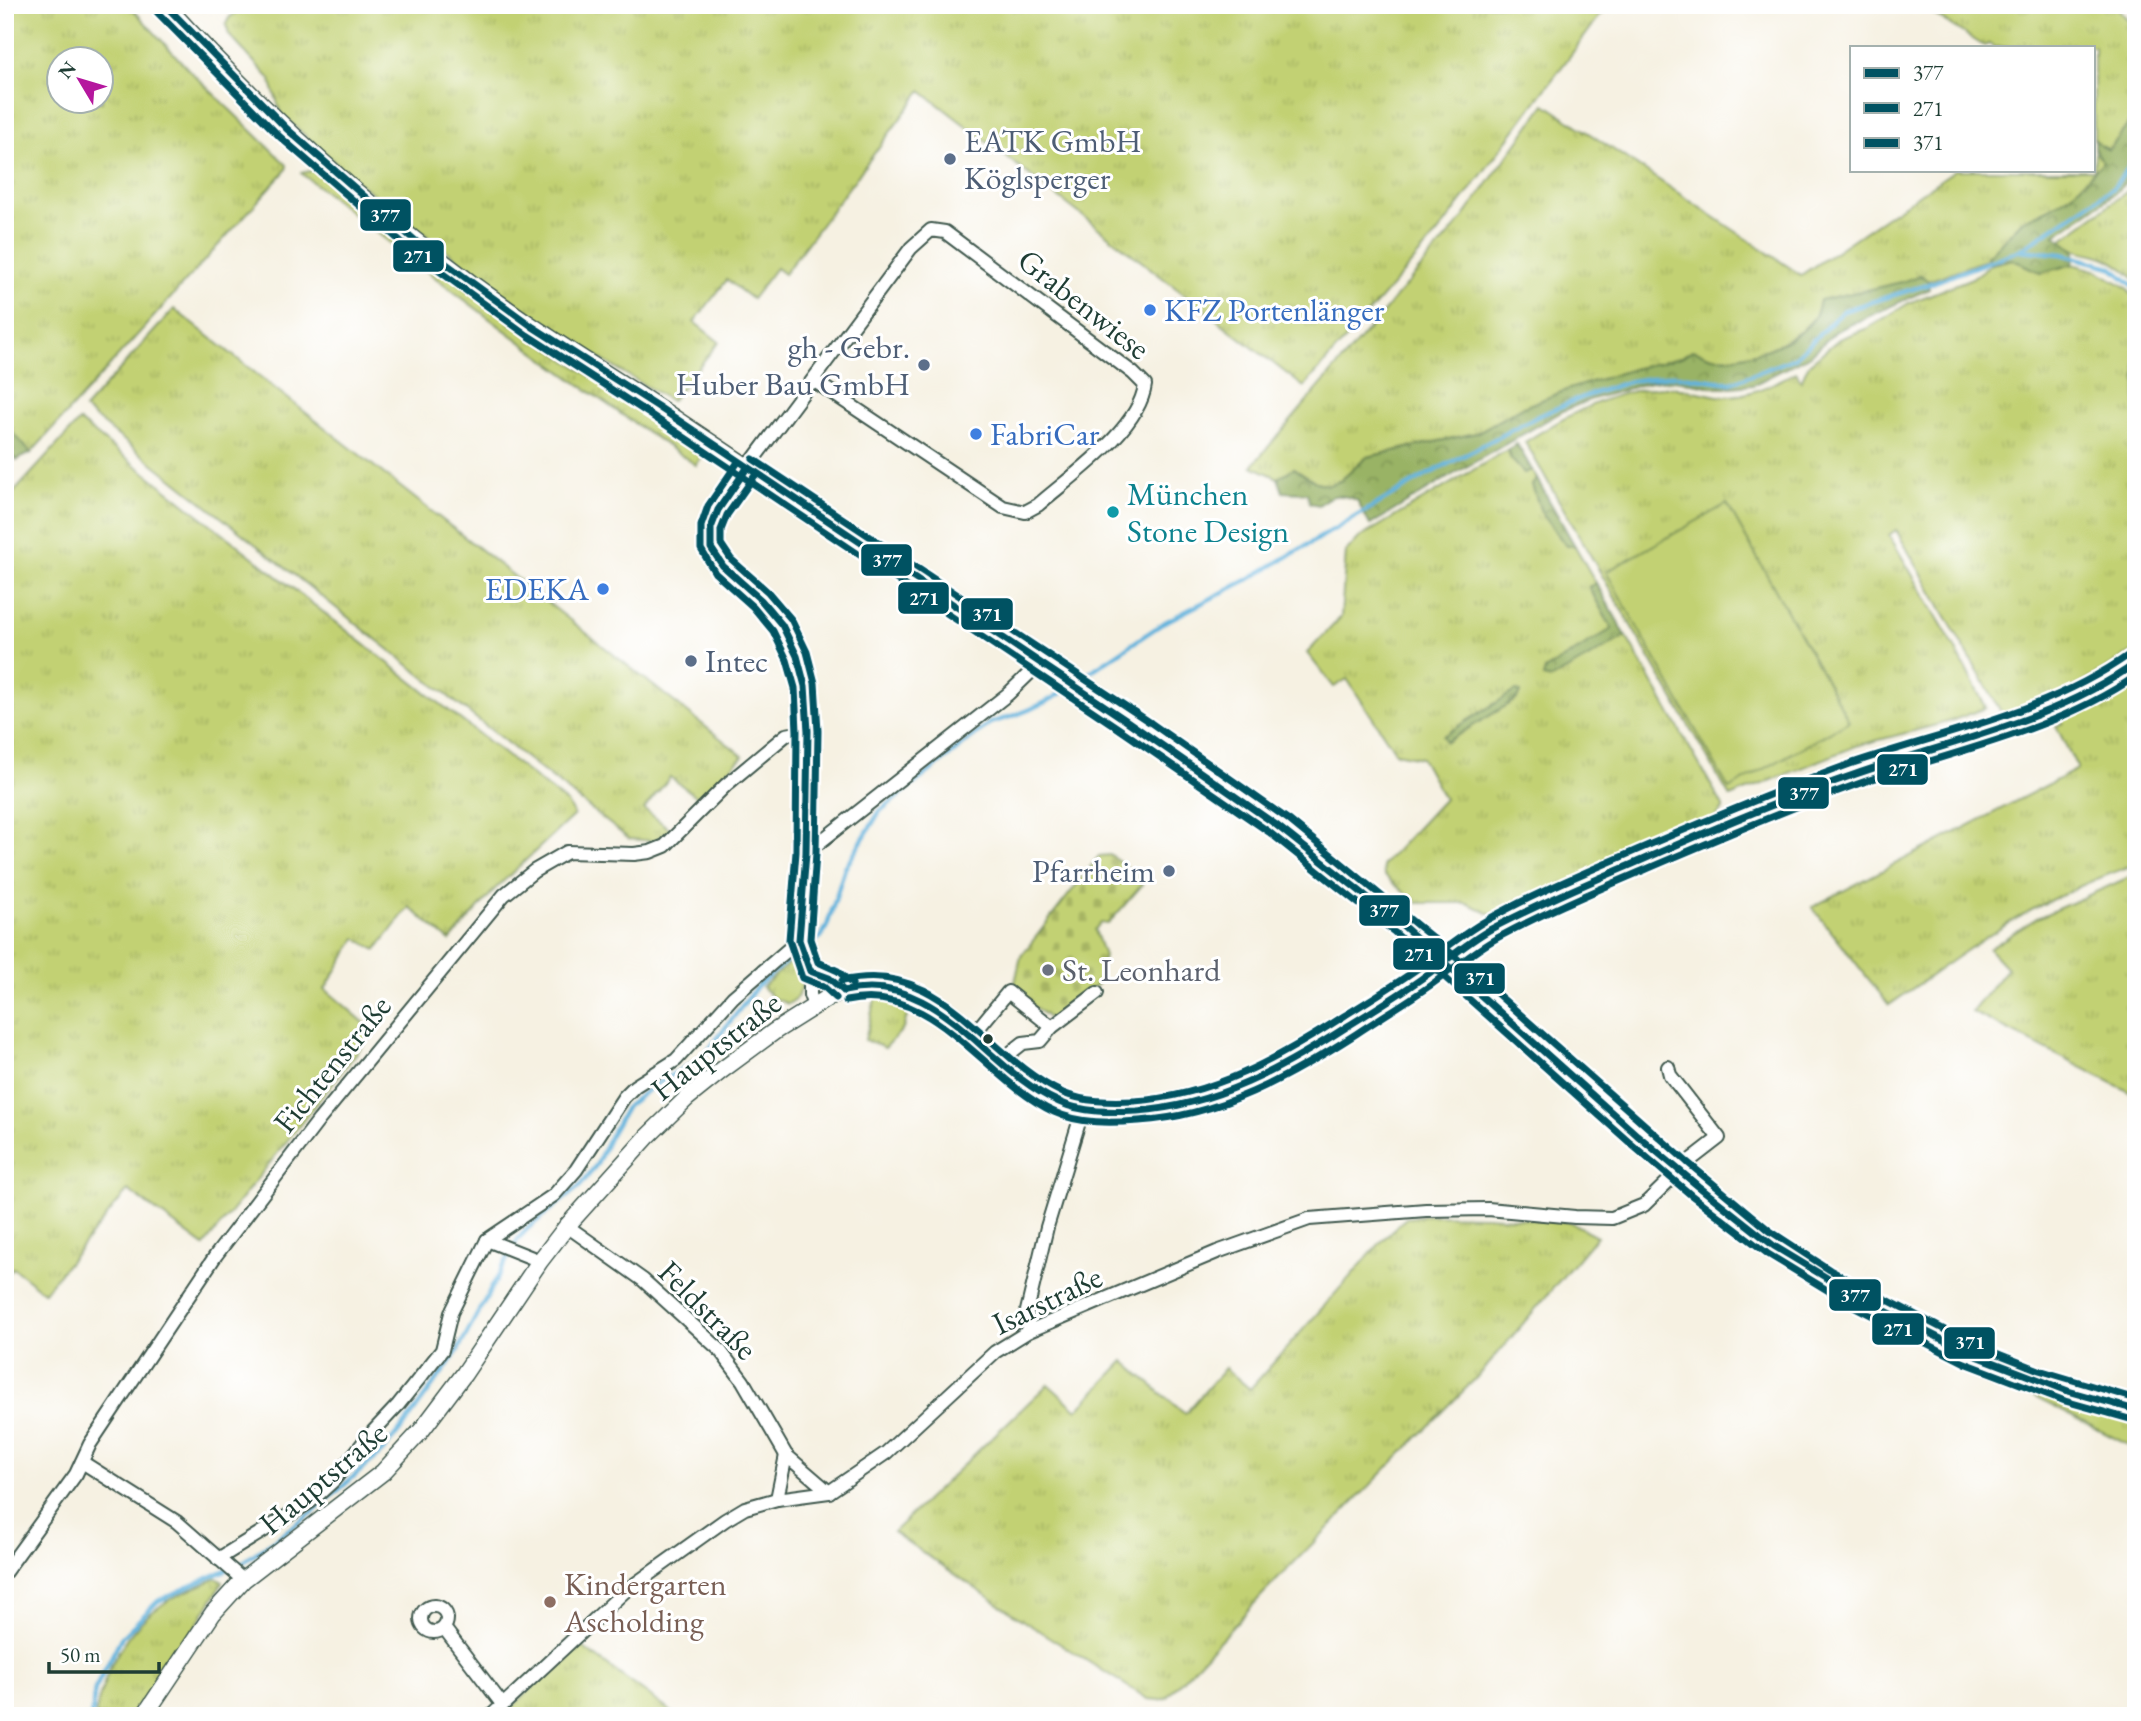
<svg xmlns="http://www.w3.org/2000/svg" width="2141" height="1721" viewBox="0 0 2141 1721" font-family="'EB Garamond',serif">
<defs>
<pattern id="grass-tufts" width="24" height="20" patternUnits="userSpaceOnUse" patternTransform="scale(1.75)"><rect width="24" height="20" fill="#c2d173"/><path d="M3 7l-1-3M5 7V3M7 7l1-3M15 17l-1-3M17 17v-4M19 17l1-3" fill="none" stroke="#a6b464"/></pattern>
<pattern id="forest-crowns" width="20" height="18" patternUnits="userSpaceOnUse" patternTransform="scale(1.75)"><rect width="20" height="18" fill="#99b365"/><path d="M2 6a3 3 0 1 1 6 0M12 15a3 3 0 1 1 6 0" fill="none" stroke="#7c9354"/></pattern>
<pattern id="cemetery-stones" width="16" height="16" patternUnits="userSpaceOnUse" patternTransform="scale(1.75)"><rect width="16" height="16" fill="#c2d173"/><path d="M2 7V4a2 2 0 0 1 4 0v3zM10 15v-3a2 2 0 0 1 4 0v3z" fill="#a6b464"/></pattern>
</defs>
<rect width="100%" height="100%" fill="#fff"/>
<filter id="ink" filterUnits="userSpaceOnUse"><feTurbulence type="fractalNoise" baseFrequency=".0143" numOctaves="2"/><feDisplacementMap in="SourceGraphic" scale="14" xChannelSelector="R" yChannelSelector="G"/><feConvolveMatrix kernelMatrix="1 2 1 2 8 2 1 2 1" color-interpolation-filters="sRGB"/></filter>
<filter id="wash" filterUnits="userSpaceOnUse"><feTurbulence type="fractalNoise" baseFrequency=".00686" numOctaves="4" result="noise"/><feDisplacementMap in="SourceGraphic" scale="28" xChannelSelector="R" yChannelSelector="G"/><feGaussianBlur stdDeviation="1.57" result="paint"/><feColorMatrix in="noise" values="0 0 0 0 0 0 0 0 0 0 0 0 0 0 0 0 0 1.4 0 .05"/><feComposite in="paint" operator="in"/></filter>
<g filter="url(#wash)">
<rect width="100%" height="100%" fill="#f6f1e2"/>
<g fill="url(#grass-tufts)" stroke="#708754" stroke-width="2" fill-rule="evenodd">
<path d="M5,5H129L189,70L287,165L286,170L31,453L5,424ZM60,60H102V102H60Z"/>
<polygon points="245,5 1608,5 1438,233 1304,387 921,91 784,274 776,268 752,299 727,280 694,322 719,342 671,401 572,342 495,288 350,176 298,129 281,114 270,79 229,35 226,24 229,18"/>
<polygon points="1919,5 2115,5 2136,29 2136,114 2109,150 2099,145 2094,139 2094,47 1994,47 1989,44 1984,46"/>
<polygon points="1545,104 1801,275 1955,170 2094,170 2095,149 2103,162 2073,193 2050,208 2022,221 1987,257 1988,259 1928,281 1920,275 1815,317 1801,331 1770,349 1736,358 1713,357 1692,350 1681,357 1633,369 1521,408 1476,433 1367,457 1340,481 1328,485 1316,482 1294,468 1278,478 1252,466 1460,222"/>
<path d="M315,170L424,256L559,355L705,452L696,465C559,374 430,275 301,173Z"/>
<path d="M2136,185V280C2125,269 2113,259 2097,255C2078,250 2078,254 2061,240Z"/>
<path d="M2012,259L2041,273L2073,264L2098,271L2127,288L2136,299V650L2080,685L2014,715L2004,717L1896,530L1889,535L1954,646L1986,708L1948,722L1856,746L1730,797L1525,442C1567,415 1614,389 1665,387C1683,386 1701,394 1719,396C1747,398 1771,385 1796,372L1801,381L1809,364L1839,339L1868,328L1909,303L1972,278L1991,264Z"/>
<polygon points="174,309 743,756 699,798 670,777 644,809 671,830 654,841 629,839 84,409"/>
<polygon points="79,421 567,803 574,815 495,889 450,941 409,907 376,950 356,938 325,989 374,1031 204,1246 128,1190 44,1292 13,1268 5,1277 5,502"/>
<path d="M1507,450L1511,459L1524,472L1532,470L1537,479L1532,485L1566,545L1575,546L1596,583L1589,587L1612,629L1545,670L1551,679L1626,636L1723,806V809L1712,821L1497,913H1488L1467,903H1416L1384,875L1383,865L1388,859L1444,799L1421,758L1396,753L1347,679L1334,687L1307,653L1341,617L1346,552L1359,538ZM1515,691L1520,692L1517,699L1446,742L1443,736Z"/>
<path d="M2136,671V864C2105,875 2076,887 2047,902C1991,930 1940,970 1889,1005L1812,907L2078,769L2056,726L2063,723L2060,714Z"/>
<polygon points="2136,874 2136,1095 1972,1012 2007,968 1989,949 2037,918"/>
<path d="M795,958C806,973 806,995 788,1004L773,998L762,987Z"/>
<polygon points="876,995 904,1001 909,1010 903,1029 885,1048 865,1040"/>
<polygon points="1428,1215 1486,1216 1570,1222 1597,1236 1483,1371 1263,1594 1166,1698 1159,1700 1148,1699 1025,1622 893,1532 1048,1384 1077,1410 1124,1361 1185,1414 1225,1368 1250,1389 1390,1232 1406,1218"/>
<polygon points="1994,1376 2112,1418 2136,1423 2136,1449"/>
<path d="M216,1578L223,1582L140,1716H95C104,1671 124,1630 163,1604C178,1593 199,1587 216,1578Z"/>
<polygon points="577,1643 677,1716 503,1716"/>
</g>
<g fill="url(#forest-crowns)" stroke="#5c784c" stroke-width="2">
<polygon points="2136,114 2136,151 2133,155 2136,172 2114,194 2055,235 2075,251 2073,264 2041,273 2012,259 1991,264 1987,257 2022,221 2050,208 2073,193 2103,162 2094,149 2094,139 2099,145 2109,150"/>
<path d="M1921,275L1928,281L1929,289L1836,331L1811,355L1753,385L1719,388L1676,380L1653,381L1589,400L1563,411L1454,474L1370,525L1357,500C1341,494 1331,493 1319,505L1310,503L1307,493L1283,492L1278,478L1294,468L1316,482L1328,485L1340,481L1367,457L1476,433L1521,408L1569,389L1633,369L1681,357L1692,350C1699,352 1706,355 1713,357C1742,362 1800,343 1815,316C1818,311 1819,305 1820,300L1902,282Z"/>
<polygon points="5,424 31,453 17,460 5,451"/>
<polygon points="1517,444 1532,470 1524,473 1511,459 1507,450"/>
<polygon points="1537,479 1575,546 1566,546 1541,512 1532,485"/>
<polygon points="1596,583 1626,636 1551,679 1543,677 1545,670 1612,629 1589,587"/>
<polygon points="1515,691 1520,692 1517,699 1446,742 1443,736"/>
</g>
<polygon fill="url(#cemetery-stones)" stroke="#708754" stroke-width="2" points="1111,855 1138,876 1142,885 1108,924 1100,923 1095,930 1104,956 1097,985 1054,1022 1013,991 1021,956 1099,856"/>
<polygon fill="#c2d173" stroke="#708754" stroke-width="2" points="1727,504 1849,721 1729,789 1606,572"/>
<g fill="none" stroke-linecap="round" stroke-linejoin="round">
<g stroke="#61b2dc" stroke-width="4.5">
<polyline points="2128,5 2136,14"/>
<polyline points="2020,250 2062,254 2111,267 2136,288"/>
<polyline points="1075,682 1165,622 1249,579 1427,475 1538,416 1586,396 1631,381 1674,375 1731,383 1795,358 1843,311 1932,283 2020,250 2113,188 2136,158"/>
<path d="M91,1716L95,1689L121,1638L158,1601L245,1561L313,1512L383,1451L406,1423L457,1352L518,1239L527,1229L581,1185L597,1164L609,1138L627,1106L653,1086L703,1057L758,985L791,957L821,937L827,926L845,868L880,811L990,723C1016,716 1047,704 1068,688"/>
</g>
</g>
</g>
<g filter="url(#ink)">
<g fill="none" stroke-linecap="round" stroke-linejoin="round">
<polyline stroke="#cbcdbf" stroke-width="12" stroke-dasharray="12 6" stroke-linecap="butt" points="1707,1192 1718,1181"/>
<defs>
<g id="minor">
<path d="M813,380L1003,507L1025,512L1038,505C1071,476 1139,430 1145,385L1133,373L945,232L931,230L911,248L747,468L718,510L711,528V548L723,566L761,600L782,625L797,656L805,686L808,731L806,853L799,940L810,971C824,975 835,979 844,991"/>
<polyline points="806,853 1008,694 1040,663"/>
<polyline points="810,971 810,995 814,1006"/>
<polyline points="972,1036 1008,992 1052,1027"/>
<polyline points="999,1062 1023,1043 1040,1041 1052,1027 1097,993"/>
<polyline points="567,1226 643,1280 719,1349 743,1381 786,1455 829,1492"/>
<polyline points="487,1240 540,1261"/>
<polyline points="1029,1331 1027,1311 1047,1227 1083,1109"/>
<polyline points="82,1462 177,1522 243,1580"/>
<polyline points="777,1499 786,1455"/>
<polyline points="218,1559 310,1502 333,1481 367,1438 398,1405 442,1350 451,1313 487,1240 554,1195 576,1170 624,1097 635,1086 676,1060 733,997 799,940"/>
<polyline points="5,1572 76,1474 90,1444 216,1255 319,1120 504,895 534,871 567,852 634,854 650,852 665,846 726,785 786,735 808,731"/>
<circle cx="434" cy="1619" r="13"/>
<polyline points="444,1628 502,1704"/>
<polyline points="491,1716 624,1592 725,1520 745,1508 777,1499 829,1492 886,1453 995,1352 1029,1331 1217,1252 1309,1219 1426,1210 1488,1209 1575,1217 1612,1218 1644,1205 1688,1162 1719,1138 1670,1075 1668,1067"/>
</g>
<g id="secondary">
<path d="M165,5C269,119 385,225 513,313C566,350 623,383 677,420C795,500 914,579 1033,658C1114,712 1196,766 1275,824C1447,949 1591,1107 1760,1236C1796,1263 1836,1285 1875,1306C1957,1351 2044,1389 2136,1410"/>
<path d="M144,1716L213,1613L243,1580L383,1472L421,1431L464,1374L540,1261L567,1226L648,1136L687,1098L722,1070L775,1031L829,997L844,991L869,987L909,995L951,1019L1004,1067L1030,1087L1063,1104L1083,1109L1122,1111L1186,1105L1248,1085L1277,1071L1413,985L1489,931L1592,882L1737,819L1853,775L2042,713C2074,699 2108,684 2136,663"/>
</g>
</defs>
<use href="#minor" stroke="#3f584e" stroke-width="16"/>
<use href="#secondary" stroke="#3f584e" stroke-width="19"/>
<use href="#minor" stroke="#fff" stroke-width="12"/>
<use href="#secondary" stroke="#fff" stroke-width="16"/>
<defs>
<g id="bus-1">
<polyline points="165,5 287,129 419,244 533,327 657,406 1124,719 1275,824 1400,923 1637,1135 1698,1186 1774,1246 1860,1298 1969,1353 2068,1391 2136,1410"/>
<polyline points="747,468 718,510 711,528 711,548 723,566 761,600 782,625 797,656 805,686 808,731 806,853 799,940 810,971 829,978 844,991"/>
<path d="M844,991C939,969 983,1069 1059,1102C1083,1113 1111,1112 1137,1111C1216,1106 1283,1068 1348,1026C1372,1011 1397,996 1421,979C1444,963 1466,943 1491,929C1540,903 1591,882 1642,860C1712,829 1783,799 1856,774C1950,741 2053,722 2136,663"/>
</g>
<g id="bus-2">
<polyline points="157,12 280,137 413,252 527,335 651,415 1118,728 1269,832 1393,931 1630,1143 1691,1195 1768,1254 1855,1307 1965,1363 2065,1401 2133,1420"/>
<polyline points="738,462 708,506 701,526 701,549 715,573 753,607 773,631 787,660 795,688 797,731 796,852 789,940 802,978 824,987 836,998"/>
<path d="M846,1001C934,981 983,1079 1054,1112C1080,1124 1111,1123 1139,1121C1220,1116 1289,1077 1356,1034C1380,1018 1405,1003 1428,987C1452,970 1473,951 1499,937C1547,911 1598,890 1649,868C1717,839 1785,810 1855,785C1949,752 2053,733 2136,676"/>
</g>
<g id="bus-3">
<polyline points="753,459 1151,723 1289,820 1451,953 1687,1162 1770,1231 1830,1270 1968,1342 2039,1370 2136,1399"/>
<polyline points="756,474 727,515 721,530 721,544 731,559 768,592 791,619 807,652 815,683 818,731 816,853 810,939 818,962 838,971 852,984"/>
<path d="M842,981C943,957 984,1057 1063,1093C1084,1102 1110,1102 1134,1101C1213,1096 1279,1058 1344,1016C1368,1001 1393,986 1417,969C1440,953 1462,934 1487,920C1535,893 1587,872 1637,850C1707,820 1778,790 1850,764C1944,732 2047,713 2130,654"/>
</g>
</defs>
<use href="#bus-1" stroke="#fff" stroke-width="12"/>
<use href="#bus-2" stroke="#fff" stroke-width="12"/>
<use href="#bus-3" stroke="#fff" stroke-width="12"/>
<use href="#bus-1" stroke="#005262" stroke-width="7"/>
<use href="#bus-2" stroke="#005262" stroke-width="7"/>
<use href="#bus-3" stroke="#005262" stroke-width="7"/>
</g>
</g>
<g fill="#5c6f8a" stroke="#fff" stroke-width="2.5">
<circle cx="950" cy="159" r="7"/>
<circle cx="924" cy="365" r="7"/>
<circle cx="691" cy="661" r="7"/>
<circle cx="1169" cy="871" r="7"/>
</g>
<g fill="#3f7fe0" stroke="#fff" stroke-width="2.5">
<circle cx="1150" cy="310" r="7"/>
<circle cx="976" cy="434" r="7"/>
<circle cx="603" cy="589" r="7"/>
</g>
<circle fill="#0f9aa8" stroke="#fff" stroke-width="2.5" cx="1113" cy="512" r="7"/>
<circle fill="#6b7280" stroke="#fff" stroke-width="2.5" cx="1048" cy="970" r="7"/>
<circle fill="#1f3d34" stroke="#fff" stroke-width="2.5" cx="988" cy="1039" r="6"/>
<circle fill="#8d6e63" stroke="#fff" stroke-width="2.5" cx="550" cy="1602" r="7"/>
<g text-anchor="middle" stroke-width="6" stroke-linejoin="round" paint-order="stroke">
<g font-size="32" fill="#4e5e75" stroke="#fff" text-anchor="start">
<text x="964" y="152">EATK GmbH<tspan x="964" dy="37">Köglsperger</tspan></text>
<text x="910" y="358" text-anchor="end">gh - Gebr.<tspan x="910" dy="37">Huber Bau GmbH</tspan></text>
<text x="705" y="672">Intec</text>
<text x="1155" y="882" text-anchor="end">Pfarrheim</text>
</g>
<g font-size="32" fill="#1f3d34" stroke="#fff">
<text transform="translate(1084 304) rotate(38)" y="11">Grabenwiese</text>
<text transform="translate(716 1046) rotate(-38)" y="11">Hauptstraße</text>
<text transform="translate(332 1064) rotate(-51)" y="11">Fichtenstraße</text>
<text transform="translate(1047 1300) rotate(-26)" y="11">Isarstraße</text>
<text transform="translate(708 1310) rotate(45)" y="11">Feldstraße</text>
<text transform="translate(323 1478) rotate(-40)" y="11">Hauptstraße</text>
</g>
<g font-size="32" fill="#366cbe" stroke="#fff" text-anchor="start">
<text x="1164" y="321">KFZ Portenlänger</text>
<text x="990" y="445">FabriCar</text>
<text x="589" y="600" text-anchor="end">EDEKA</text>
</g>
<g font-size="32" fill="#0d838f" stroke="#fff" text-anchor="start">
<text x="1127" y="505">München<tspan x="1127" dy="37">Stone Design</tspan></text>
</g>
<g font-size="32" fill="#5b616d" stroke="#fff" text-anchor="start">
<text x="1062" y="981">St. Leonhard</text>
</g>
<g font-size="32" fill="#785e54" stroke="#fff" text-anchor="start">
<text x="564" y="1595">Kindergarten<tspan x="564" dy="37">Ascholding</tspan></text>
</g>
</g>
<g stroke="#fff" stroke-width="2.5">
<rect x="359" y="198" width="53" height="34" rx="7" fill="#005262"/>
<rect x="392" y="239" width="53" height="34" rx="7" fill="#005262"/>
<rect x="860" y="543" width="53" height="34" rx="7" fill="#005262"/>
<rect x="897" y="581" width="53" height="34" rx="7" fill="#005262"/>
<rect x="960" y="597" width="54" height="34" rx="7" fill="#005262"/>
<rect x="1876" y="753" width="53" height="33" rx="7" fill="#005262"/>
<rect x="1777" y="776" width="53" height="34" rx="7" fill="#005262"/>
<rect x="1358" y="894" width="53" height="33" rx="7" fill="#005262"/>
<rect x="1392" y="937" width="54" height="34" rx="7" fill="#005262"/>
<rect x="1453" y="962" width="53" height="33" rx="7" fill="#005262"/>
<rect x="1828" y="1278" width="54" height="34" rx="7" fill="#005262"/>
<rect x="1871" y="1312" width="54" height="34" rx="7" fill="#005262"/>
<rect x="1943" y="1326" width="53" height="34" rx="7" fill="#005262"/>
</g>
<g font-size="19" text-anchor="middle" font-weight="bold" fill="#fff">
<text x="385" y="222">377</text>
<text x="418" y="263">271</text>
<text x="887" y="567">377</text>
<text x="924" y="605">271</text>
<text x="987" y="621">371</text>
<text x="1903" y="776">271</text>
<text x="1804" y="800">377</text>
<text x="1384" y="917">377</text>
<text x="1419" y="961">271</text>
<text x="1480" y="985">371</text>
<text x="1855" y="1302">377</text>
<text x="1898" y="1336">271</text>
<text x="1970" y="1349">371</text>
</g>
<rect width="2141" height="1721" fill="none" stroke="#fff" stroke-width="28"/>
<rect x="1850" y="46" width="245" height="126" fill="#ffffff" stroke="#a5b1ae" stroke-width="2"/>
<rect x="1864" y="68" width="35" height="10" fill="#005262" stroke="#a5b1ae" stroke-width="2"/>
<text x="1913" y="80" font-size="21" fill="#1f3d34">377</text>
<rect x="1864" y="103" width="35" height="10" fill="#005262" stroke="#a5b1ae" stroke-width="2"/>
<text x="1913" y="116" font-size="21" fill="#1f3d34">271</text>
<rect x="1864" y="138" width="35" height="10" fill="#005262" stroke="#a5b1ae" stroke-width="2"/>
<text x="1913" y="150" font-size="21" fill="#1f3d34">371</text>
<g transform="translate(80 80) rotate(308)"><circle r="33" fill="#ffffff" stroke="#a5b1ae" stroke-width="2"/>
<path d="M0-5L12 26L0 18L-12 26Z" fill="#b5179e"/>
<text y="-10" font-size="19" font-weight="bold" text-anchor="middle" fill="#1f3d34">N</text>
</g>
<path d="M49 1662v10h110v-10" fill="none" stroke="#1f3d34" stroke-width="3.5"/>
<text x="60" y="1662" font-size="21" fill="#1f3d34" stroke="#ffffff" stroke-width="5" paint-order="stroke">50 m</text>
</svg>
